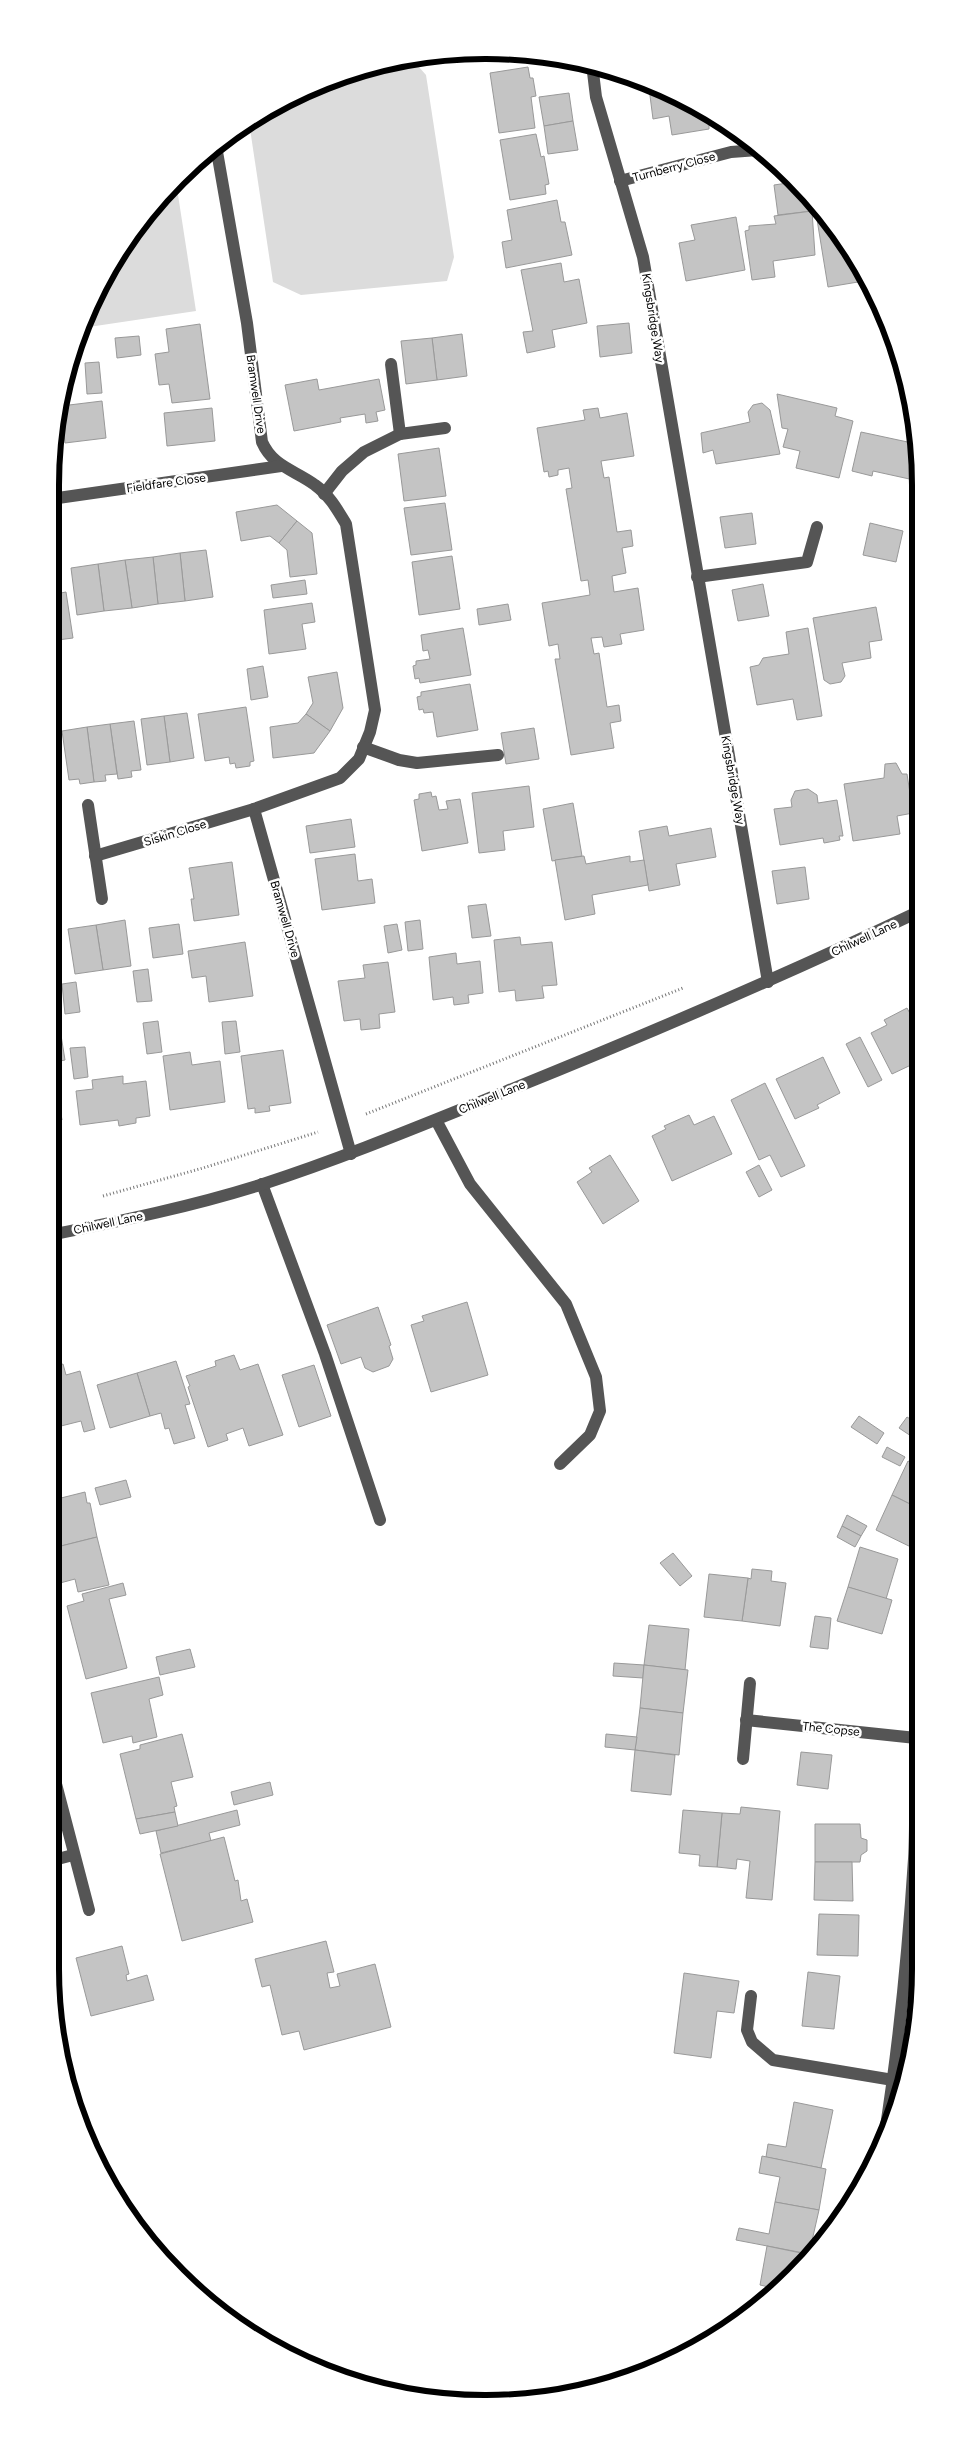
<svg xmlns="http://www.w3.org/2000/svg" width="971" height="2454" viewBox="0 0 971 2454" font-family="Figtree,sans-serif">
<rect width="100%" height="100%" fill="#fff"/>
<g fill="#dcdcdc">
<polygon points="411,58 426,75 454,257 447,281 301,295 273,282 249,122 268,108 346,73"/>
<polygon points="176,182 196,311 82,328 95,293 140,220"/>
</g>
<g fill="#c4c4c4" stroke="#999">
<polygon points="514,51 529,53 486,61 484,52"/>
<polygon points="528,67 530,78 533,78 536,96 531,97 535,128 499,133 490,73"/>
<polygon points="649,88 725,122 709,125 709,129 672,135 669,116 653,119"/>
<polygon points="569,93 573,121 544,126 539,97"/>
<polygon points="573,121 578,150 548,154 544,126"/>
<polygon points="536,134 541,157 544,156 549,184 545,185 546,194 510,200 500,140"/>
<polygon points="794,182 809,195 812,211 778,215 774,185"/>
<polygon points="557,200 561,222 565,222 572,255 506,268 502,242 512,240 507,210"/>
<polygon points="814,201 864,281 828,287"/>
<polygon points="812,211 815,255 773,261 775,277 752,280 745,231 749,230 749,226 776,224 774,216"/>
<polygon points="736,217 745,270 686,281 679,243 695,240 691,225"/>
<polygon points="561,263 564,282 579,279 587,323 552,330 555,347 527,353 523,332 533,331 521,270"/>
<polygon points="629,323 632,353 600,357 597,326"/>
<polygon points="200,324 210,399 172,403 169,384 159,385 155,354 169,352 166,329"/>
<polygon points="462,334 467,376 437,380 432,338"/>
<polygon points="139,336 141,355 117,358 115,338"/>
<polygon points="432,338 437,380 406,384 401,341"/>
<polygon points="99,362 102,393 87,394 85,363"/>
<polygon points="317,379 319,390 379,379 385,410 376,412 378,421 366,423 365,414 340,418 341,422 294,431 285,385"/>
<polygon points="777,394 837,408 835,416 853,421 839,478 796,468 800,451 783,447 788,429 782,428"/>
<polygon points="102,401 106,438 65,443 61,406"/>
<polygon points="762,403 770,410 780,454 716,464 713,450 703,453 701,433 750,422 748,412 753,405"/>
<polygon points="212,408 215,441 167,446 164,413"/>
<polygon points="598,408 600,418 627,413 634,456 601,461 604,478 609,477 617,532 631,530 633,546 622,548 626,573 612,576 614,592 638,588 644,630 620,634 622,644 604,647 602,637 591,638 594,654 599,653 607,707 619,705 621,721 610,723 614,748 571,755 555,659 560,659 558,644 549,646 542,603 590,595 588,580 581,581 566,489 572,488 569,468 558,470 558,475 549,477 548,471 544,472 537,428 585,420 583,410"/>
<polygon points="861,432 917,444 917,463 914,480 873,471 872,476 852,471"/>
<polygon points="439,448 446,496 404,501 398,454"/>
<polygon points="445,503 452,550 411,555 404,508"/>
<polygon points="277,505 297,521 279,543 270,536 241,541 236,512"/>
<polygon points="752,513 756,544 725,548 720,517"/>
<polygon points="297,521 312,533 317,574 290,577 287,550 279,543"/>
<polygon points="870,523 903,531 896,562 863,555"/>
<polygon points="206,550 213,597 185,601 180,553"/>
<polygon points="180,553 185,601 158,604 153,557"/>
<polygon points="452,556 460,609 419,615 412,562"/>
<polygon points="153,557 158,604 132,608 125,560"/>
<polygon points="125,560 132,608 104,611 98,564"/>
<polygon points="98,564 104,611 77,615 71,568"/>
<polygon points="305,580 307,594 273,598 271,585"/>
<polygon points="763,584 769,616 738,621 732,590"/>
<polygon points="66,592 73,638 50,641 50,595"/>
<polygon points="312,603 315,622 302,624 306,649 269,654 264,610"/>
<polygon points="508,604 511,620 479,625 477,609"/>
<polygon points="876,607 882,640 869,642 871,658 842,663 845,676 841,682 830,684 824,680 813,618"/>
<polygon points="463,628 471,675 420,683 419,678 415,679 413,666 416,665 416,661 430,659 428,650 423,651 421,635"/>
<polygon points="808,628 822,716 797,720 793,699 757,705 750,667 759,665 763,658 789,654 786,632"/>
<polygon points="263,666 268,697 251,700 247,669"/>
<polygon points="337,672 343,708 330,731 306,714 313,703 308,677"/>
<polygon points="470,684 478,730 437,737 433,712 424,713 423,709 419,710 417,697 421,696 421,692"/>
<polygon points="246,707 254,761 250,762 250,766 236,768 235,763 230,764 229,757 205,761 198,714"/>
<polygon points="187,713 194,758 170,762 164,716"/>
<polygon points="306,714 330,731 314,753 273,758 270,727 298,723"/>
<polygon points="164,716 170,762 147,765 141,719"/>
<polygon points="134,721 141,770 131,771 132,777 118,779 110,724"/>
<polygon points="110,724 117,774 105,775 106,781 94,782 87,727"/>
<polygon points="87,727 94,782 80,784 79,779 69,780 62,731"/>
<polygon points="534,728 539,759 506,764 501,733"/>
<polygon points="896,763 902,774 907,774 913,813 897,816 900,834 853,841 844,784 884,778 885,764"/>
<polygon points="529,786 534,827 503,831 505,850 479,853 472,793"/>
<polygon points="808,789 817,795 818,803 837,800 843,836 839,836 840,840 824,843 823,838 780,845 774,809 792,807 791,800 795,791"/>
<polygon points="431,792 432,797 436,796 439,810 448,809 446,801 460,799 468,843 422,851 414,800 419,799 419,794"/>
<polygon points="573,803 582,856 552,861 543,809"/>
<polygon points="351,819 355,847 310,853 306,826"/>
<polygon points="59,826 61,850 50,851 53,868 50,868 50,827"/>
<polygon points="667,826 669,836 711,828 716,857 676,864 680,885 649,891 639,831"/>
<polygon points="355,854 358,881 372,879 375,903 322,910 315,859"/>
<polygon points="584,856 586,864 630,856 630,862 644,860 648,885 592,895 595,914 565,920 555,860"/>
<polygon points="232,862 239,915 194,921 191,899 194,899 189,868"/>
<polygon points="805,867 809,899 777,904 772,871"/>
<polygon points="486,904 491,936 472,938 468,906"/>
<polygon points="125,920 131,966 103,970 96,925"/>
<polygon points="420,920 423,949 408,951 405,922"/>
<polygon points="179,924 183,954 153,958 149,928"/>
<polygon points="397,924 402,950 388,953 384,926"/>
<polygon points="96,925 103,970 75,974 68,929"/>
<polygon points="520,937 521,945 552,942 557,985 542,986 544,998 516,1001 515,990 499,992 494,940"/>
<polygon points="245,942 253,996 209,1002 206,976 192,978 188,951"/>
<polygon points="456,953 457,964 480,961 483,993 468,995 469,1003 454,1005 453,997 433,1000 429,957"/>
<polygon points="388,962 395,1012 379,1014 380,1028 361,1030 360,1019 344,1021 338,981 365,978 363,965"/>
<polygon points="148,969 152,1001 137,1002 133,971"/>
<polygon points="76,982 80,1012 65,1014 62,984"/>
<polygon points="50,984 56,984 59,1009 50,1011"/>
<polygon points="907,1008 919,1030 919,1072 916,1074 911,1065 892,1074 871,1033 887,1025 884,1020"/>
<polygon points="158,1021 162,1052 147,1054 143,1023"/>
<polygon points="236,1021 240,1052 225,1054 222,1022"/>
<polygon points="60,1029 65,1060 51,1063 50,1031"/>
<polygon points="860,1037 882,1080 868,1087 846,1044"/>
<polygon points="85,1047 88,1077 74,1079 70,1048"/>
<polygon points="283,1050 291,1103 269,1106 270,1111 255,1113 255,1108 248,1109 241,1056"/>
<polygon points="190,1052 192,1065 220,1061 225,1102 170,1110 163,1056"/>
<polygon points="823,1057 840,1093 817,1105 819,1108 795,1119 776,1079"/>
<polygon points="50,1067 53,1067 62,1120 50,1122"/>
<polygon points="123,1076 123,1084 146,1081 150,1116 136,1118 136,1123 119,1126 118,1120 80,1125 76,1091 93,1089 92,1080"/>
<polygon points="765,1083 805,1166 781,1177 770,1155 759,1160 731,1100"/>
<polygon points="689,1115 694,1125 714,1116 732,1154 672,1181 652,1136 666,1129 664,1126"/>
<polygon points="610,1155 639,1201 603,1224 577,1182 592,1172 589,1168"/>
<polygon points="759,1165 772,1190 759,1197 746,1172"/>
<polygon points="467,1302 488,1375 431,1392 411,1325 424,1321 422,1316"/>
<polygon points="378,1307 391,1345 389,1346 393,1359 389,1366 373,1372 365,1368 361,1357 341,1364 327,1325"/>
<polygon points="234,1355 240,1370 258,1364 283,1435 249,1446 243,1428 226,1434 228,1440 208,1447 188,1387 190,1386 186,1376 216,1366 215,1361"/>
<polygon points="176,1361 190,1404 185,1405 195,1438 174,1444 169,1428 165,1429 161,1413 150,1416 137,1373"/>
<polygon points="63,1364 66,1375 80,1371 95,1429 84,1432 81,1421 61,1426 58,1414 50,1416 50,1368"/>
<polygon points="314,1365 331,1416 299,1427 282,1375"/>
<polygon points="137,1373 150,1416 110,1428 97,1385"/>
<polygon points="859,1416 884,1433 877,1444 851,1427"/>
<polygon points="907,1417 920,1425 920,1442 899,1428"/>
<polygon points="887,1447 905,1457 900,1466 882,1457"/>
<polygon points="908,1461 920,1467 920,1509 892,1495"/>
<polygon points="126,1480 131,1497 100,1505 95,1488"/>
<polygon points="56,1481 59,1495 50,1498 50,1483"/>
<polygon points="85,1492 87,1503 90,1503 97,1537 53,1548 50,1538 50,1512 55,1511 53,1500"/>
<polygon points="892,1495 920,1509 920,1540 915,1549 876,1530"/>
<polygon points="847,1515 867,1526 861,1536 842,1526"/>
<polygon points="842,1526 861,1536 855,1547 837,1537"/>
<polygon points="97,1537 109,1585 78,1592 75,1579 60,1583 53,1548"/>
<polygon points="860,1547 898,1559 886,1599 848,1587"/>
<polygon points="673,1553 692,1576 680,1586 660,1563"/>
<polygon points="752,1569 772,1571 771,1581 786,1583 780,1626 742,1621 748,1578 751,1579"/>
<polygon points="709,1574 748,1578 742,1621 704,1617"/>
<polygon points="123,1583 126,1595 109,1599 127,1668 86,1679 67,1606 84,1601 82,1594"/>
<polygon points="848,1587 892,1600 882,1634 837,1621"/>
<polygon points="815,1616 831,1618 828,1649 810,1647"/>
<polygon points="649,1625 689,1629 685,1670 644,1665"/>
<polygon points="190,1649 195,1667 160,1675 156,1657"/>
<polygon points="614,1663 644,1665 643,1678 613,1676"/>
<polygon points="644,1665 688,1670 683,1713 640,1708"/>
<polygon points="159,1677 163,1695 149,1699 157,1737 133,1743 132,1736 103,1743 91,1693"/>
<polygon points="640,1708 683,1713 679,1755 635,1750"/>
<polygon points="182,1734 193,1777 171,1782 177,1806 174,1807 175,1812 136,1819 120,1754 140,1749 140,1745"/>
<polygon points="606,1734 637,1737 635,1750 605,1747"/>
<polygon points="635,1750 675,1755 671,1795 631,1791"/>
<polygon points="801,1752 832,1755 828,1789 797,1785"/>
<polygon points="270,1782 273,1795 234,1805 231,1792"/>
<polygon points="741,1807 780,1811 772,1900 746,1898 750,1861 737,1859 736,1869 717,1867 722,1813 740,1814"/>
<polygon points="237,1810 240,1825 209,1833 211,1841 161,1853 156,1831"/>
<polygon points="683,1810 722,1813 717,1867 699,1866 700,1855 679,1853"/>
<polygon points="175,1812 178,1826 140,1834 136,1819"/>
<polygon points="815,1824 860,1824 861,1838 867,1840 867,1851 861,1855 860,1862 815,1862"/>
<polygon points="224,1837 235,1881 238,1880 241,1901 247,1899 253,1922 182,1941 160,1854"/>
<polygon points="815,1862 852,1862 853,1901 814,1900"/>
<polygon points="819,1914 859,1915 858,1956 817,1955"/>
<polygon points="326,1941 334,1972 327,1973 330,1988 340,1986 337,1974 375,1964 391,2027 304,2050 299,2031 282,2035 270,1985 262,1987 255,1959"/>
<polygon points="122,1946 129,1974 126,1975 127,1981 147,1975 154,2000 91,2016 76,1958"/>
<polygon points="808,1972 840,1976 834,2029 802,2026"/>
<polygon points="684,1973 739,1981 734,2013 717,2011 711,2058 674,2053"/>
<polygon points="794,2102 833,2110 821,2168 766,2157 768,2144 786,2147"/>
<polygon points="762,2156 826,2169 819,2210 775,2202 780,2177 759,2173"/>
<polygon points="775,2202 819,2210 809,2254 736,2240 739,2228 769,2234"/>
<polygon points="767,2246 806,2254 806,2257 773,2288 760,2285"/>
</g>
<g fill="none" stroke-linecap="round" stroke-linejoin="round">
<g stroke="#777" stroke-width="3" stroke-dasharray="1 2.5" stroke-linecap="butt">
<polyline points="910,886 918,882"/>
<polyline points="366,1114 683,988"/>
<polyline points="103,1196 203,1168 318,1132"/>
</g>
<g stroke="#555" stroke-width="12">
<polyline points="592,64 596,97 643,257 768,982"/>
<path d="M216,146L247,323L262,442C273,467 295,470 315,485C329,495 337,509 346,524L375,710L370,732L359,759L340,778L254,809L351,1154"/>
<polyline points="620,181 731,152 758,150"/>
<polyline points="391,364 400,434"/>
<polyline points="50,491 56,545"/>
<polyline points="324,494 342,471 364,452 400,434 445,428"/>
<polyline points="51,499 281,466"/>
<polyline points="697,577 807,562 817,527"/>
<polyline points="363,747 399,760 417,763 498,755"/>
<polyline points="88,805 102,899"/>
<polyline points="95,856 254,809"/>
<polyline points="436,1120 470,1184 566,1304 596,1377 600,1411 590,1435 560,1464"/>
<polyline points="262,1184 325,1354 380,1520"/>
<path d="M50,1235C121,1221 194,1206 263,1184C346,1157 427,1123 507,1091C646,1035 783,976 918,912"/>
<polyline points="746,1720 916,1738"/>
<polyline points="743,1759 750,1683"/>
<polyline points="50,1761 89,1910"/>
<polyline points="50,1861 73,1855"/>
<polyline points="751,1996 747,2030 752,2042 773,2060 893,2080"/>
<path d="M884,2139C899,2046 908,1953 914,1859C917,1809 912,1760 920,1711"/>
</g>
</g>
<g text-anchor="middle" stroke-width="5" stroke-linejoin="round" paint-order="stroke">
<g font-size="12" fill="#000" stroke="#fff">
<text transform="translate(674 167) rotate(-15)" y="4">Turnberry Close</text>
<text transform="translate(653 318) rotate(81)" y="4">Kingsbridge Way</text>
<text transform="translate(256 394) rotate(82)" y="4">Bramwell Drive</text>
<text transform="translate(166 483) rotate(-8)" y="4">Fieldfare Close</text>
<text transform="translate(733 780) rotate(80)" y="4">Kingsbridge Way</text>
<text transform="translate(175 833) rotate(-17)" y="4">Siskin Close</text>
<text transform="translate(285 919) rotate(74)" y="4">Bramwell Drive</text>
<text transform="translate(864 938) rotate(-25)" y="4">Chilwell Lane</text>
<text transform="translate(492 1097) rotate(-22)" y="4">Chilwell Lane</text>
<text transform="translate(108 1223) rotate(-12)" y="4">Chilwell Lane</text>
<text transform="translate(831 1729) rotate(6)" y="4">The Copse</text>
</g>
</g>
<path d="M0 0H971V2454H0ZM485 59H486A426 426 0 0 1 912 485V1969A426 426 0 0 1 486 2395H485A426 426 0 0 1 59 1969V485A426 426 0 0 1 485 59Z" fill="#fff" fill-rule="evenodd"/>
<path fill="none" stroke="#000" stroke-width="6" d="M485 59H486A426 426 0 0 1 912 485V1969A426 426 0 0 1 486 2395H485A426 426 0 0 1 59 1969V485A426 426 0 0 1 485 59Z"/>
</svg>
